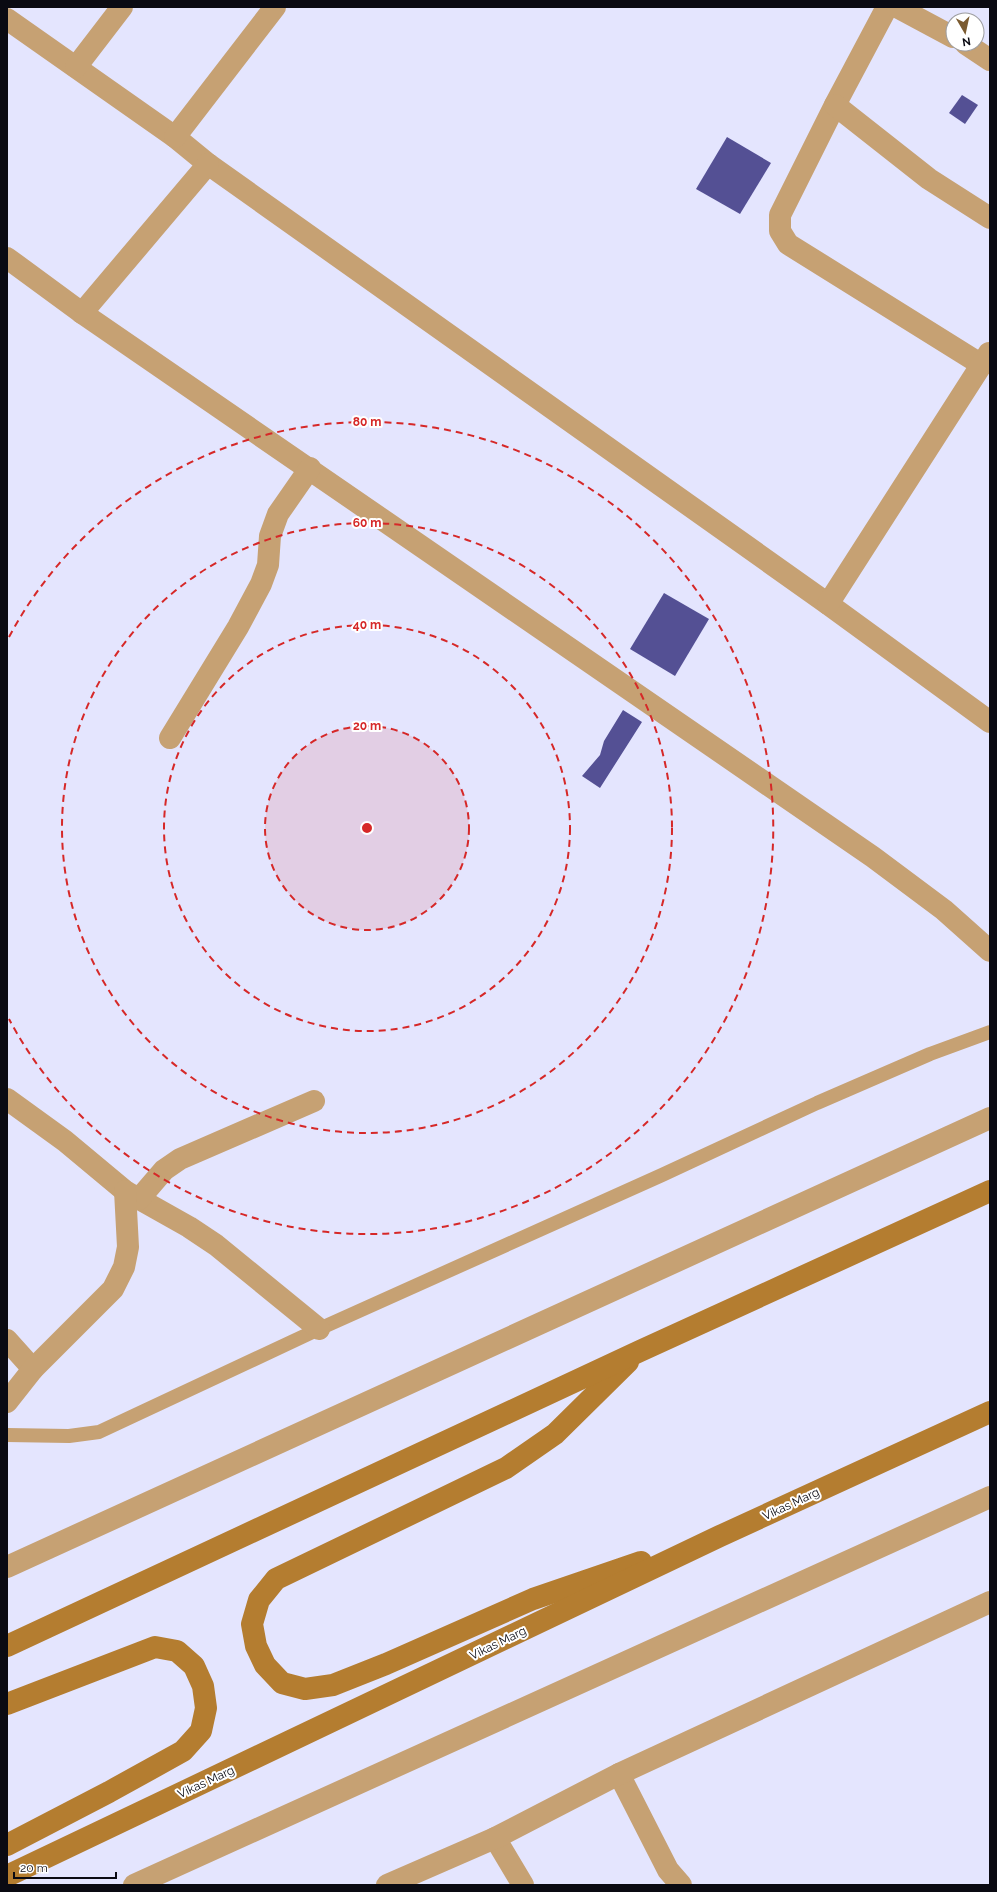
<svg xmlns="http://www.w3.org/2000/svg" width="997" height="1892" viewBox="0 0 997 1892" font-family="Raleway,sans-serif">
<rect width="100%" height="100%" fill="#e4e5fe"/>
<g fill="#545094">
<polygon points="962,95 978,105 965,124 949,113"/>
<polygon points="727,137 771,163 740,214 696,189"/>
<polygon points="664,593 709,619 675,676 630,649"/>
<polygon points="623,710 642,722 600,788 582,776 600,755 604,741"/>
</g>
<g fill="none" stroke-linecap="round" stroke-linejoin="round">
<polyline stroke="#c6a173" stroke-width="14" points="7,1435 69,1436 99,1432 319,1329 662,1175 817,1103 930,1054 990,1032"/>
<g stroke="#c6a173" stroke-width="22">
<polyline points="887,7 835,105 780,215 780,231 788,244 982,365"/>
<polyline points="897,7 953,37"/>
<polyline points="7,19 175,137 208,164 828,604 990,722"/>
<polyline points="966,44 990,60"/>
<polyline points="76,67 122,7"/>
<polyline points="835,105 929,179 990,218"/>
<polyline points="175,137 275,7"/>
<polyline points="7,258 82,313 873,857 944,910 990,951"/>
<polyline points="82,313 208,164"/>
<polyline points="828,604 989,353"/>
<polyline points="170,738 238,627 261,584 268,565 270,536 278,514 310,468"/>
<polyline points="7,1099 65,1141 125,1191 189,1227 216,1245 319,1329"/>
<polyline points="139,1199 164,1170 180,1159 314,1101"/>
<polyline points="7,1340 33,1369"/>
<polyline points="7,1402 33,1369 113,1289 124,1267 128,1247 125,1191"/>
<polyline points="619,1774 668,1870 681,1885"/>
<polyline points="495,1838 523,1885"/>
</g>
<g stroke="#c6a173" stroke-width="22">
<polyline points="7,1567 990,1118"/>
<polyline points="134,1885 990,1497"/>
<polyline points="387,1885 495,1838 619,1774 990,1602"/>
</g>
<g stroke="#b47d30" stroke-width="22">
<polyline points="628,1362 555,1434 506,1468 276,1579 259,1600 252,1624 256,1646 265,1665 282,1683 305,1689 333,1685 386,1664 533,1599 641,1562"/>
<polyline points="7,1646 640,1351 990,1191"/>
<polyline points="7,1704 155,1647 177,1651 194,1666 203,1686 206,1708 201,1731 183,1751 109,1792 7,1845"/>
<polyline points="7,1876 720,1536 990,1412"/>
</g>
</g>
<circle cx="367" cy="828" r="102" fill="#d62828" fill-opacity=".12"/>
<g fill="none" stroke="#d62828" stroke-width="2" stroke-dasharray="7 5">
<circle cx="367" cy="828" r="102"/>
<circle cx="367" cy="828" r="203"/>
<circle cx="367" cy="828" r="305"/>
<path d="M9 637A406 406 0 1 1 9 1019"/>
</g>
<g text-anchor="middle" stroke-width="4" stroke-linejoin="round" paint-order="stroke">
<g font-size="12" fill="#0a0a12" stroke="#fff">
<text transform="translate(791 1504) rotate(-25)" y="4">Vikas Marg</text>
<text transform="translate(498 1643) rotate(-26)" y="4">Vikas Marg</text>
<text transform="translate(206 1782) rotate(-25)" y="4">Vikas Marg</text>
</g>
</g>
<circle cx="367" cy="828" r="6" fill="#d62828" stroke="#fff" stroke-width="2"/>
<g font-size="12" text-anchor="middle" font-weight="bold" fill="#d62828" stroke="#fff" stroke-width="4" stroke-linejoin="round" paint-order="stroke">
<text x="367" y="426">80 m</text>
<text x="367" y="527">60 m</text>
<text x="367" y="629">40 m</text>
<text x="367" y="730">20 m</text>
</g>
<rect width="997" height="1892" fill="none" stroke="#0a0a12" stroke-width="16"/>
<g transform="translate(965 32) rotate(171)"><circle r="19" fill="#ffffff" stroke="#9d9da0"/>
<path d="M0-3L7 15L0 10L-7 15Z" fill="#7b5b31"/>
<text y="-6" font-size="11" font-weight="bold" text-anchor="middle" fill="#0a0a12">N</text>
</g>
<path d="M14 1872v6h102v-6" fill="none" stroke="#0a0a12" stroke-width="2"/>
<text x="20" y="1872" font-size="12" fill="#0a0a12" stroke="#ffffff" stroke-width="3" paint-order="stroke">20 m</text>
</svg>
